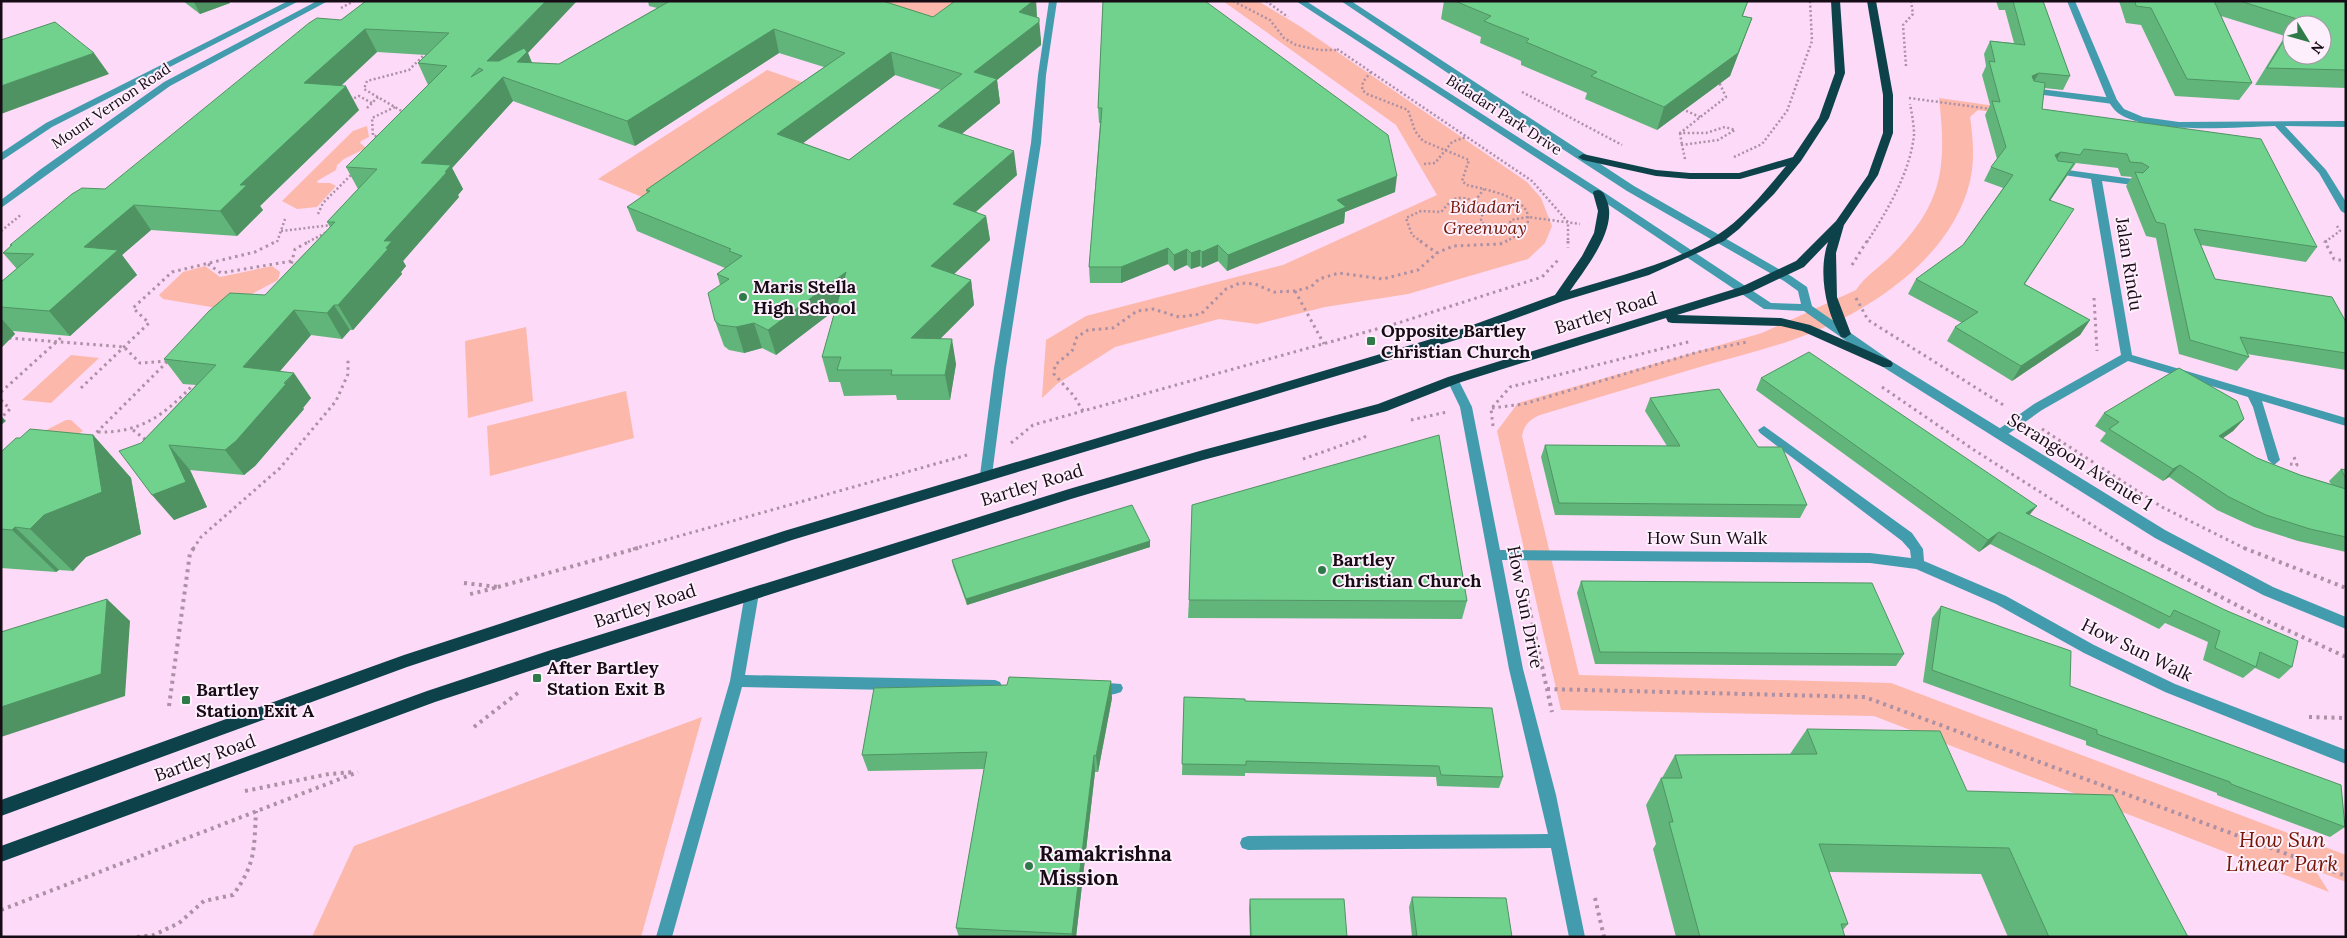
<svg xmlns="http://www.w3.org/2000/svg" width="2347" height="938" viewBox="0 0 2347 938" font-family="Lora,serif">
<rect width="100%" height="100%" fill="#fddaf7"/>
<g fill="#fcb8aa">
<polygon points="870,1 975,1 940,28"/>
<polygon points="1223,1 1258,1 1301,27 1527,182 1541,198 1552,226 1545,243 1528,259 1408,294 1325,307 1257,324 1219,319 1115,347 1057,384 1042,398 1046,340 1086,316 1283,265 1437,195 1396,125"/>
<polygon points="767,70 813,86 647,199 598,179"/>
<path d="M1939,98L2095,120L2096,127L1978,110L1970,117C1973,138 1975,159 1970,181C1952,258 1868,313 1798,338C1767,349 1735,357 1703,366C1649,382 1594,399 1540,415C1530,419 1524,425 1522,436L1579,675L1891,683L2346,855V882L2315,870L2329,892L1874,716L1561,710L1497,431L1518,403L1762,333L1856,290C1865,276 1880,267 1892,255C1943,204 1947,167 1939,98Z"/>
<polygon points="367,126 369,137 361,141 360,143 366,148 344,159 337,165 336,170 317,181 318,183 330,183 336,186 317,207 297,209 282,201 353,131"/>
<polygon points="205,266 220,277 272,266 280,272 278,280 235,303 217,308 163,299 159,295 183,272"/>
<polygon points="526,327 533,401 468,418 465,341"/>
<polygon points="71,355 99,358 51,403 22,400"/>
<polygon points="626,391 634,438 490,476 487,426"/>
<polygon points="66,420 71,420 83,431 41,453 9,449"/>
<polygon points="702,717 641,937 312,937 354,846"/>
</g>
<g fill="none" stroke-linecap="round" stroke-linejoin="round">
<g stroke="#ab90a6" stroke-width="2.5" stroke-dasharray="2 2.5" stroke-linecap="butt">
<polyline points="1233,1 1270,20 1284,38 1296,45 1319,50 1338,50"/>
<polyline points="1266,1 1288,17"/>
<polyline points="341,8 354,1"/>
<polyline points="1337,49 1532,181 1568,222 1568,242"/>
<polyline points="1906,66 1903,25 1913,14 1911,1"/>
<path d="M1371,72L1363,82L1362,90L1367,94L1408,110L1415,131L1423,141L1469,160L1462,181L1467,185C1483,189 1525,196 1528,216C1529,221 1526,227 1525,232L1504,242"/>
<polyline points="1522,92 1622,145"/>
<polyline points="1909,98 1991,109"/>
<polyline points="350,100 359,96 372,103"/>
<polyline points="367,108 378,97"/>
<polyline points="1682,109 1700,117"/>
<polyline points="405,113 364,89 367,81 409,70 426,53"/>
<polyline points="1680,133 1682,145"/>
<polyline points="381,136 373,136 372,118 395,107"/>
<polyline points="1734,157 1762,144 1787,111 1812,41 1810,1"/>
<polyline points="1685,159 1682,145 1718,140 1735,130 1725,127 1706,133 1680,133 1726,97 1718,80"/>
<polyline points="1424,164 1435,163 1452,142 1466,137"/>
<polyline points="1475,201 1484,189"/>
<polyline points="318,214 323,203 353,173"/>
<polyline points="1,231 22,214"/>
<polyline points="281,231 332,225"/>
<polyline points="277,242 285,219"/>
<polyline points="308,242 327,232"/>
<path d="M1422,242L1412,235L1406,218L1421,211L1441,212C1445,208 1448,203 1453,200C1463,194 1476,202 1485,207L1481,219L1482,223L1495,228L1508,227L1511,220L1528,217L1580,224"/>
<path d="M1867,242C1887,211 1910,173 1914,135C1914,125 1912,114 1910,104"/>
<polyline points="2325,242 2340,231 2337,226"/>
</g>
<g stroke="#ab90a6" stroke-width="3" stroke-dasharray="2.5 4" stroke-linecap="butt">
<polyline points="1420,241 1437,253"/>
<polyline points="1568,241 1568,248"/>
<polyline points="2327,241 2325,242 2334,259 2346,261"/>
<polyline points="208,264 221,273 292,261"/>
<polyline points="1852,265 1867,241"/>
<polyline points="295,268 291,265 295,249 310,241"/>
<polyline points="1295,291 1324,344"/>
<polyline points="1856,298 1868,320 2005,406"/>
<polyline points="2094,298 2097,351"/>
<polyline points="9,338 124,347 140,363 167,361"/>
<polyline points="1882,387 1974,450 2130,549"/>
<polyline points="81,388 149,323 133,308 172,272 255,252 277,241"/>
<polyline points="1,392 63,336"/>
<polyline points="1,400 10,409 1,418"/>
<polyline points="1492,408 1524,404 1698,352 1747,342"/>
<polyline points="1083,411 1074,396 1054,374 1055,365 1072,351 1077,337 1088,330 1113,328 1137,311 1153,309 1179,317 1201,314 1226,289 1240,283 1255,284 1274,292 1295,291 1311,287 1319,279 1339,273 1383,279 1418,270 1437,253 1453,246 1500,244 1507,241"/>
<polyline points="1411,420 1447,412"/>
<polyline points="1493,426 1491,409 1510,387 1692,341"/>
<polyline points="2042,429 2162,507 2246,549"/>
<polyline points="133,430 146,440"/>
<path d="M98,432C141,433 164,415 193,385"/>
<polyline points="92,437 169,360"/>
<polyline points="1011,443 1033,425 1398,323 1542,277 1559,259"/>
<polyline points="1303,459 1365,437 1363,434"/>
<polyline points="2290,464 2297,465 2294,457"/>
<polyline points="193,549 201,537 280,468 336,401 348,374 348,359"/>
<polyline points="633,549 967,455"/>
</g>
<g stroke="#ab90a6" stroke-width="4" stroke-dasharray="3 4.5" stroke-linecap="butt">
<polyline points="2128,548 2263,619 2346,657"/>
<polyline points="2244,548 2346,588"/>
<polyline points="464,583 498,587 467,595"/>
<polyline points="498,587 638,548"/>
<polyline points="1526,593 1552,712"/>
<polyline points="1547,689 1865,697 2346,876"/>
<polyline points="169,706 190,553 194,548"/>
<polyline points="2309,717 2346,718"/>
<polyline points="474,727 519,692"/>
<polyline points="245,791 329,774 354,772"/>
<polyline points="1595,898 1604,937"/>
<polyline points="1,910 358,772"/>
<path d="M137,937L154,935L179,923L204,901L233,895C256,864 254,848 256,811"/>
</g>
<g fill="#439cad" fill-rule="evenodd">
<polygon points="1049,1 1057,1 1046,75 1041,143 1006,368 992,475 986,480 980,475 994,368 1031,143 1038,75"/>
<polygon points="2031,88 2113,98 2118,101 2113,104 2028,93 2026,91"/>
<polygon points="752,588 757,589 759,593 745,675 995,680 1000,682 1002,686 1000,690 995,692 742,687 672,937 656,937 730,681 745,593 747,589"/>
<path d="M1095,682L1121,684L1123,688L1121,692C1112,696 1099,696 1090,692L1088,688L1090,684Z"/>
</g>
<g fill="#439cad" fill-rule="evenodd">
<polygon points="288,1 299,1 52,127 1,161 1,153 46,123"/>
<polygon points="317,1 328,1 170,86 1,208 1,200 41,169 164,82"/>
<path d="M2067,1H2075L2117,100L2124,109L2143,117L2179,122L2346,121V127L2285,126L2326,170L2346,202V214L2341,211L2319,173L2275,126C2237,127 2149,135 2118,113C2114,110 2111,105 2108,101Z"/>
<polygon points="2053,168 2133,179 2138,182 2133,185 2102,181 2132,355 2346,418 2346,426 2262,401 2280,460 2274,465 2268,460 2253,407 2248,397 2128,361 2042,410 2004,437 1996,437 1994,434 1996,431 2034,404 2121,355 2091,179 2050,173 2048,171"/>
<polygon points="1453,376 1457,377 1472,407 1500,550 1870,553 1911,558 1910,550 1902,541 1760,433 1758,430 1764,426 1912,533 1923,549 1924,561 2006,596 2094,645 2175,684 2346,750 2346,764 2165,692 2084,653 1996,604 1916,569 1870,563 1502,560 1523,669 1556,795 1585,937 1569,937 1551,848 1248,850 1242,848 1240,843 1242,838 1248,836 1548,834 1509,669 1460,407 1447,380"/>
</g>
<polygon fill="#439cad" fill-rule="evenodd" points="1296,1 1306,1 1602,191 1771,303 1801,304 1798,291 1784,281 1627,191 1504,111 1341,1 1351,1 1634,186 1791,276 1807,287 1812,306 1891,361 2165,530 2273,587 2346,617 2346,629 2263,595 2155,538 1883,367 1804,311 1764,309 1594,195"/>
<g fill="#0e424b" fill-rule="evenodd">
<path d="M1831,1H1840L1845,73L1829,118L1801,161L1774,194L1739,229L1724,241L1649,275L1563,301L1456,340L792,540L407,667L1,816V800L404,655L784,531L1448,334L1555,295L1582,256L1594,233L1598,211L1593,193L1594,191L1598,190C1604,191 1605,196 1607,201C1618,229 1585,269 1570,291C1615,277 1677,262 1716,236C1743,219 1766,190 1786,166L1740,179H1690L1656,176L1583,160L1578,157L1583,154L1656,170L1690,173H1739L1793,157L1819,118L1835,73Z"/>
<path d="M1867,1H1876L1893,95V133L1878,175L1844,225L1836,253L1837,297L1851,334L1845,338L1841,337C1825,310 1818,271 1828,242L1804,267L1749,293L1677,315L1781,318L1810,325L1891,361L1893,364L1891,367H1883L1802,331L1781,326L1672,323L1668,322L1666,318L1458,383L1387,411L1203,460L1071,499L551,664L435,702L1,862V846L427,691L551,650L1069,489L1203,450L1378,404L1448,377L1741,287L1796,261L1836,221L1868,175L1883,133V95Z"/>
</g>
</g>
<g fill="#61b57a" fill-rule="evenodd">
<polygon points="183,1 229,1 230,3 200,14"/>
<path d="M366,1L528,53L532,63L559,64L657,8L649,6L648,1H883L933,17L1036,1L1037,17L1041,41V45L997,80L1000,103L962,133L1017,175L976,212L986,216L990,240L954,274L971,280L974,305L941,338L956,364L950,400H897L896,395L844,396L840,382H829L822,357L835,310L776,355L762,348L744,353L729,350L724,346L715,321L720,285L717,274L725,268L637,231L627,207L647,193L646,190L824,67L779,53L635,146L513,101L452,168L463,189L458,195L459,197L403,261L406,266L401,272L402,274L353,330H350L342,339L311,335L280,371L311,398L303,408L304,409L255,466L244,475L190,470L207,507L174,520L141,443L196,385L183,384L164,359L265,295L330,227L327,222L358,189L346,167L428,85L418,63L426,55L377,52L341,86L359,110L260,206L263,210L237,236L151,230L122,255L137,275L70,336L13,331L15,334L1,348V282L17,269L3,253L11,246L10,245L105,189L341,20ZM895,75L941,90L849,160L803,143Z"/>
<polygon points="1103,1 1395,192 1345,212 1344,223 1227,271 1218,261 1202,268 1200,266 1191,269 1187,265 1174,271 1168,264 1121,283 1090,283 1089,267 1100,123 1099,123 1098,108"/>
<polygon points="1444,1 1748,1 1743,16 1752,18 1730,76 1657,130 1585,99 1587,93 1521,65 1521,61 1480,43 1481,37 1441,19"/>
<polygon points="1996,1 2043,1 2070,76 2063,90 2044,88 2042,109 2317,247 2306,262 2201,245 2215,279 2346,322 2346,370 2247,354 2249,357 2237,371 2179,354 2156,238 2146,236 2126,186 2132,177 2121,176 2118,168 2076,163 2050,200 2065,223 2025,284 2090,320 2080,335 2012,381 1947,341 1955,327 1962,323 1908,294 1916,279 1963,245 2003,188 1984,181 1991,167 1997,159 1985,115 1990,105 1982,75 1986,66 1984,54 1990,41 2014,43 2005,10 1999,10"/>
<path d="M2119,1H2346V88L2255,85L2285,36L2221,16L2252,83L2239,100L2175,96L2141,25L2126,23ZM2292,25H2322L2292,55Z"/>
<polygon points="1761,378 2029,515 2292,667 2279,679 2255,668 2243,678 2203,660 2208,642 2165,623 2159,629 1990,544 1979,552 1756,390"/>
<polygon points="1650,398 1758,447 1807,505 1800,518 1555,515 1541,457 1545,445 1667,446 1645,411"/>
<polygon points="2104,413 2244,419 2233,431 2223,438 2257,458 2300,475 2331,484 2329,481 2341,469 2346,470 2346,552 2298,541 2254,527 2217,510 2169,477 2163,481 2100,441 2106,433 2095,426"/>
<polygon points="93,435 131,478 141,534 86,557 73,571 59,570 56,572 1,568 1,452 20,438"/>
<polygon points="1150,541 1150,547 967,605 953,566 952,560"/>
<polygon points="1581,581 1904,654 1896,666 1595,664 1577,593"/>
<polygon points="1189,600 1467,601 1462,619 1188,618"/>
<polygon points="1941,606 2070,686 2345,827 2330,837 2217,795 2217,793 2086,745 2086,741 1923,682 1932,618"/>
<polygon points="1184,697 1245,701 1503,777 1499,788 1437,786 1436,777 1245,773 1245,776 1182,775"/>
<polygon points="1112,698 1098,772 1095,772 1076,937 959,937 956,928 984,769 868,771 862,755"/>
<polygon points="1807,729 1967,791 2188,937 2008,937 1981,874 1829,872 1848,924 1843,930 1845,937 1676,937 1653,849 1656,844 1646,805 1661,778 1662,778 1675,755 1790,754"/>
<polygon points="1412,897 1512,937 1412,937 1409,907"/>
<polygon points="1250,899 1347,937 1250,937 1249,909"/>
</g>
<g fill="#4f9363">
<polygon points="197,1 229,1 230,3 200,14 194,2"/>
<polygon points="546,1 577,1 528,53 537,75 518,63 503,78 513,101 452,168 463,189 458,195 459,197 403,261 406,266 401,272 402,274 353,330 338,305 384,241 421,163 497,83 487,61"/>
<polygon points="1033,1 1036,1 1037,22 1019,12"/>
<polygon points="1039,18 1041,41 1041,45 997,80 1000,103 942,150 938,126 974,72"/>
<polygon points="1752,18 1730,76 1657,130 1664,107"/>
<polygon points="365,29 377,52 318,107 304,83"/>
<polygon points="774,29 779,53 635,146 627,121"/>
<polygon points="891,52 895,75 783,158 777,134"/>
<polygon points="94,53 109,74 1,114 1,86"/>
<polygon points="2039,73 2031,86 2032,76"/>
<polygon points="346,86 359,110 260,206 263,210 237,236 220,211 240,185"/>
<polygon points="1014,151 1017,175 956,229 953,204"/>
<polygon points="2061,152 2053,166 2055,155"/>
<polygon points="2074,163 2066,177 2041,214 2049,200"/>
<polygon points="1397,176 1395,192 1345,212 1344,223 1227,271 1228,255 1337,200"/>
<polygon points="134,205 151,230 122,255 137,275 70,336 49,311 84,247"/>
<polygon points="986,216 990,240 936,291 931,266"/>
<polygon points="1218,245 1218,261 1202,268 1202,252"/>
<polygon points="1168,248 1168,264 1121,283 1121,267"/>
<polygon points="1187,249 1187,265 1174,271 1174,255"/>
<polygon points="1200,250 1200,266 1191,269 1191,253"/>
<polygon points="846,272 852,297 776,355 768,330"/>
<polygon points="971,280 974,305 916,363 911,338"/>
<polygon points="334,305 350,330 342,339 327,313"/>
<polygon points="294,310 311,335 262,392 243,367"/>
<polygon points="1,318 15,334 1,348"/>
<polygon points="2090,320 2080,335 2012,381 2021,366"/>
<polygon points="754,323 762,348 744,353 736,327"/>
<polygon points="952,339 956,364 950,400 945,375"/>
<polygon points="294,373 311,398 303,408 304,409 255,466 244,475 225,450"/>
<polygon points="1,416 6,421 1,425"/>
<polygon points="2244,419 2233,431 2209,448 2219,436"/>
<polygon points="93,435 131,478 141,534 86,557 73,571 30,529"/>
<polygon points="169,445 190,470 207,507 174,520 152,495"/>
<polygon points="2180,465 2169,477 2163,481 2173,469"/>
<polygon points="2037,506 2027,518 2026,513"/>
<polygon points="15,527 59,570 56,572 12,530"/>
<polygon points="1999,532 1990,544 1979,552 1988,540"/>
<polygon points="1150,541 1150,547 967,605 966,599"/>
<polygon points="107,599 130,621 125,696 1,737 1,707"/>
<polygon points="1111,681 1112,698 1098,772 1096,756"/>
<polygon points="1094,755 1095,772 1076,937 1073,937 1072,934"/>
</g>
<g fill="#71d28e" stroke="#4f9363" fill-rule="evenodd">
<path d="M366,1H546L487,61H499L524,48L527,52L517,62L559,64L670,1H883L933,17L955,1H1033L1019,12L1039,18V22L974,72L997,79L938,126L1014,151L953,204L986,216L931,266L971,280L911,338L952,339L945,375H891L892,370H837L841,357H822L846,272L768,330L754,323L736,327L720,325L715,321L708,293L729,279L717,274L742,256L729,251L731,249L627,207L650,191L646,190L845,53L774,29L627,121L503,77L421,163L451,165L445,172H447L384,241H392L386,248L388,249L338,305H334L327,313L294,310L243,367L294,373L284,383L286,384L236,441L225,450L169,445L186,482L152,495L119,451L141,443L216,365L164,359L209,311L230,293L265,295L335,222H327L377,169L346,167L447,66L418,63L449,33L365,29L304,83L346,86L240,185H247L220,211L134,205L84,247L118,250L49,311L1,307V282L34,254L3,253L12,245H10L72,194L82,188L105,189L309,23L317,18L341,20ZM891,52L962,74L849,160L777,134ZM479,68L483,70L471,77Z"/>
<polygon points="1103,1 1205,1 1388,135 1397,176 1337,200 1346,207 1228,255 1218,245 1202,252 1200,250 1191,253 1187,249 1174,255 1168,248 1121,267 1089,267 1102,108 1098,108"/>
<polygon points="1455,1 1748,1 1742,16 1752,18 1738,53 1664,107 1591,76 1597,72 1526,42 1529,39 1484,21 1491,16"/>
<polygon points="2013,1 2043,1 2070,76 2039,73 2032,76 2034,81 2045,83 2042,109 2261,139 2317,247 2194,229 2215,279 2332,297 2346,322 2346,353 2240,337 2249,357 2190,340 2165,224 2156,222 2135,172 2143,173 2149,167 2142,163 2130,162 2127,154 2084,149 2080,155 2061,152 2055,155 2058,161 2074,163 2049,200 2074,209 2024,284 2090,320 2021,366 1955,327 1978,312 1916,279 1963,245 2013,175 1991,167 2006,147 1992,101 2000,102 1989,61 1995,62 1990,41 2025,45"/>
<polygon points="2135,1 2214,1 2252,83 2187,79 2151,8 2136,6"/>
<polygon points="2240,1 2346,1 2346,70 2267,68 2292,27 2292,55 2322,55 2322,25 2293,25 2297,19"/>
<polygon points="55,22 94,53 1,86 1,40"/>
<polygon points="1809,352 2037,506 2026,513 2225,610 2298,641 2292,667 2260,652 2256,667 2215,648 2220,631 2174,610 2170,617 1999,532 1988,540 1761,378"/>
<polygon points="2179,368 2237,401 2244,419 2219,436 2257,458 2300,475 2346,489 2346,537 2310,529 2266,515 2229,497 2180,465 2173,469 2109,429 2119,422 2104,413"/>
<polygon points="1719,389 1758,447 1782,447 1807,505 1559,503 1545,445 1680,446 1650,398"/>
<polygon points="30,429 93,435 102,492 44,515 30,529 15,527 12,530 1,529 1,452 16,438 20,438"/>
<polygon points="1439,435 1467,601 1189,600 1192,505"/>
<polygon points="2341,469 2346,470 2346,479"/>
<polygon points="1132,505 1150,541 966,599 952,560"/>
<polygon points="1581,581 1872,583 1904,654 1600,652"/>
<polygon points="107,599 101,674 1,707 1,632"/>
<polygon points="1941,606 2071,651 2070,686 2341,785 2345,827 2231,784 2230,782 2097,734 2097,730 1932,670"/>
<polygon points="1009,677 1111,681 1096,756 1094,755 1072,934 956,928 987,752 862,755 874,688 1007,685"/>
<polygon points="1184,697 1245,699 1245,701 1492,708 1503,777 1441,775 1439,766 1246,761 1246,765 1182,764"/>
<polygon points="1807,729 1940,731 1967,791 2113,795 2188,937 2049,937 2009,848 1819,844 1848,924 1841,924 1845,937 1700,937 1669,822 1673,822 1661,778 1682,778 1675,755 1817,754"/>
<polygon points="1412,897 1506,898 1512,937 1417,937"/>
<polygon points="1250,899 1344,899 1347,937 1251,937"/>
</g>
<g fill="#2f7a49" stroke="#fdeffb" stroke-width="2">
<circle cx="743" cy="297" r="5"/>
<rect x="1366" y="336" width="10" height="10" rx="2.5"/>
<circle cx="1322" cy="570" r="5"/>
<rect x="532" y="673" width="10" height="10" rx="2.5"/>
<rect x="181" y="695" width="10" height="10" rx="2.5"/>
<circle cx="1029" cy="866" r="5"/>
</g>
<g text-anchor="middle" stroke-width="4" stroke-linejoin="round" paint-order="stroke">
<g font-size="15" fill="#170b15" stroke="#fdeffb">
<text transform="translate(111 106) rotate(-34)" y="5">Mount Vernon Road</text>
<text transform="translate(1504 115) rotate(33)" y="5">Bidadari Park Drive</text>
</g>
<g font-size="18" font-style="italic" fill="#741505" stroke="#fdeffb">
<text x="1485" y="213">Bidadari<tspan x="1485" dy="21">Greenway</tspan></text>
</g>
<g font-size="18" fill="#170b15" stroke="#fdeffb">
<text transform="translate(2129 264) rotate(81)" y="6">Jalan Rindu</text>
<text transform="translate(1606 313) rotate(-17)" y="6">Bartley Road</text>
<text transform="translate(2080 462) rotate(32)" y="6">Serangoon Avenue 1</text>
<text transform="translate(1032 485) rotate(-17)" y="6">Bartley Road</text>
<text x="1707" y="544">How Sun Walk</text>
<text transform="translate(645 606) rotate(-18)" y="6">Bartley Road</text>
<text transform="translate(1525 607) rotate(79)" y="6">How Sun Drive</text>
<text transform="translate(2137 650) rotate(26)" y="6">How Sun Walk</text>
<text transform="translate(205 758) rotate(-20)" y="6">Bartley Road</text>
</g>
<g font-size="18" font-weight="bold" fill="#170b15" stroke="#fdeffb" text-anchor="start">
<text x="753" y="293">Maris Stella<tspan x="753" dy="21">High School</tspan></text>
<text x="1381" y="337">Opposite Bartley<tspan x="1381" dy="21">Christian Church</tspan></text>
<text x="1332" y="566">Bartley<tspan x="1332" dy="21">Christian Church</tspan></text>
<text x="547" y="674">After Bartley<tspan x="547" dy="21">Station Exit B</tspan></text>
<text x="196" y="696">Bartley<tspan x="196" dy="21">Station Exit A</tspan></text>
</g>
<g font-size="21" font-style="italic" fill="#741505" stroke="#fdeffb">
<text x="2282" y="847">How Sun<tspan x="2282" dy="24">Linear Park</tspan></text>
</g>
<g font-size="21" font-weight="bold" fill="#170b15" stroke="#fdeffb" text-anchor="start">
<text x="1039" y="861">Ramakrishna<tspan x="1039" dy="24">Mission</tspan></text>
</g>
</g>
<rect width="2347" height="938" fill="none" stroke="#170b15" stroke-width="5"/>
<g transform="translate(2307 40) rotate(127)"><circle r="24" fill="#fdeffb" stroke="#a1949f"/>
<path d="M0-4L9 19L0 12L-9 19Z" fill="#2f7a49"/>
<text y="-8" font-size="14" font-weight="bold" text-anchor="middle" fill="#170b15">N</text>
</g>
</svg>
